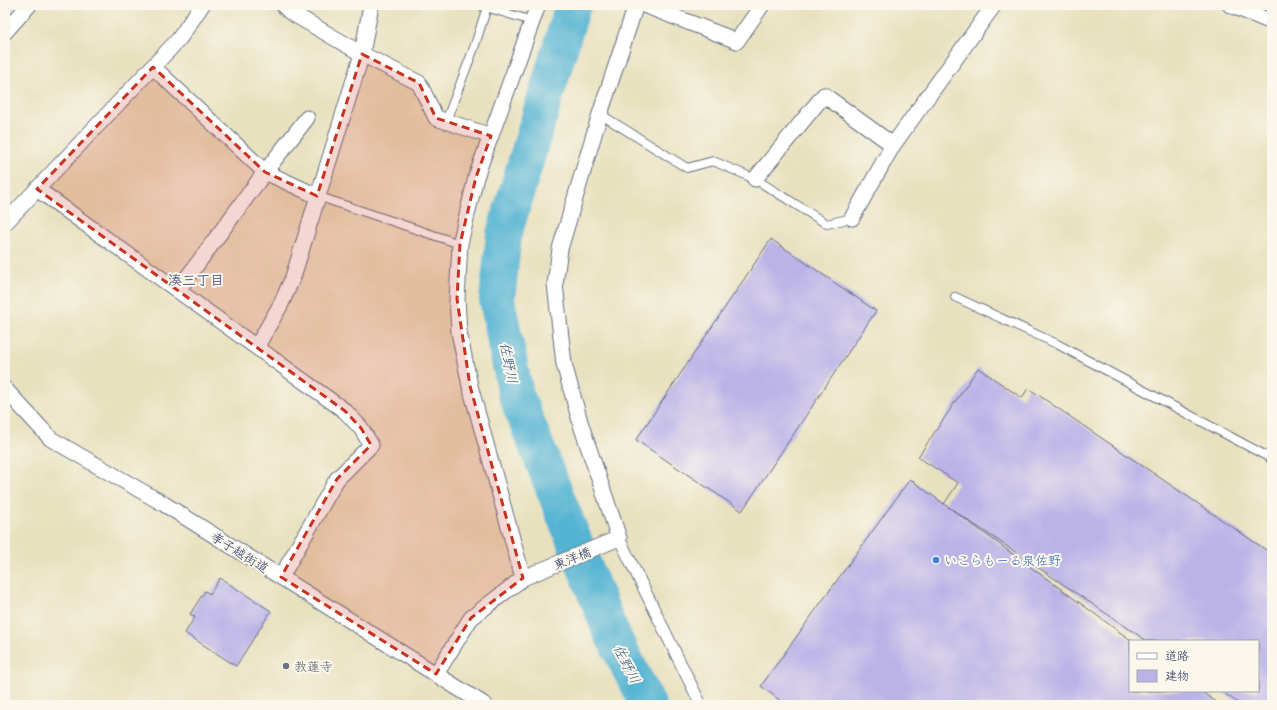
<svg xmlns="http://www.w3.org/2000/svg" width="1277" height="710" viewBox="0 0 1277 710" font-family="Pangolin,'Klee One',sans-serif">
<rect width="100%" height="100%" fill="#fbf7ec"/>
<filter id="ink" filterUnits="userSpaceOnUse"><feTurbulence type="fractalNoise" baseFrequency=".025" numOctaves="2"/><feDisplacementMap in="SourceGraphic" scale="8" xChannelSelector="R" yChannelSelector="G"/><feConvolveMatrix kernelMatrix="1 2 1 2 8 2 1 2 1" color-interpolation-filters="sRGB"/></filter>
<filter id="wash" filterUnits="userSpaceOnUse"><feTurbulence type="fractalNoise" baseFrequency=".012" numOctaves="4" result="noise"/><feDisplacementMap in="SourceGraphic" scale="16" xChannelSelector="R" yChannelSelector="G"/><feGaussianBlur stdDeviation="0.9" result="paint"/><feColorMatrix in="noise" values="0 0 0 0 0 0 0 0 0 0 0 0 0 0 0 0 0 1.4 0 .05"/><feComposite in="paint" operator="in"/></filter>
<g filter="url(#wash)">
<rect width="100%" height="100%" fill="#e8e1bf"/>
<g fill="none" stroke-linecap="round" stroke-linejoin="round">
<polyline stroke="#55b4d3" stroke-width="36" points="573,5 504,234 497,300 516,395 610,630 648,705"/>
</g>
<g id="blocks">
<g fill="#bbb3e7">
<polygon points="771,239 876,311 742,511 636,440"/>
<polygon points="978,368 1022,398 1028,388 1272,554 1272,705 1241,705 1221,691 1258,691 1258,641 1147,641 944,504 958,483 918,457"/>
<polygon points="910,479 1132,641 1130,641 1130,691 1201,691 1220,705 786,705 761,686"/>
<polygon points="220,578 271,611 236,666 185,633 195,617 190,614 205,591 210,594"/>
</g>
</g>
</g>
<g filter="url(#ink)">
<use href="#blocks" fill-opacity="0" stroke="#636d80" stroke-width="1"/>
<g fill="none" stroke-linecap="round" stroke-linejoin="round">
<defs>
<g id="service">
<polyline points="480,5 532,21"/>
<polyline points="600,114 687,168 713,161 755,179 827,224 852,218"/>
<polyline points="446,121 474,48 487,7"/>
<polyline points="317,196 460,244"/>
<polyline points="955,297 1057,344 1272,459"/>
</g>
<polyline id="pedestrian" points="619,538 701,705"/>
<g id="minor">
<polyline points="283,5 290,12 362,54 419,83 436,118 491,136"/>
<polyline points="644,5 737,41 762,5"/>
<polyline points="1230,5 1272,22"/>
<polyline points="5,32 29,5"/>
<polyline points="153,67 265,172 317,196"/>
<polyline points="755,179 824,95 893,145"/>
<polyline points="37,189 345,411 361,428 371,445 337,479 281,577"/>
<polyline points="852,218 893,145 994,5"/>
<polyline points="5,223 179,39 202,5"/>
<polyline points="178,290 265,172 307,118"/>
<polyline points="257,346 281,304 293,277 362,54 371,5"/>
<polyline points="5,389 51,439 164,504 485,705"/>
<polyline points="523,578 619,538 581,425 564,364 555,284 560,249 600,114 636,5"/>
<polyline points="436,674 471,618 523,578 470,386 459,332 457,299 460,244 476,177 538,5"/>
</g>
</defs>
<use href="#service" stroke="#636d80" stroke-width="10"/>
<use href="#pedestrian" stroke="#636d80" stroke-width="13"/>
<use href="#minor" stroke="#636d80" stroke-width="17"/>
<use href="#service" stroke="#fff" stroke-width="8"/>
<use href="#pedestrian" stroke="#fff" stroke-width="11"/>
<use href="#minor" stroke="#fff" stroke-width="15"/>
</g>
</g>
<path fill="#c8321e" fill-opacity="0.2" stroke="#c8321e" stroke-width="3" stroke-dasharray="8 5" stroke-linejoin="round" d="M362,54L419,83L436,118L491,136L476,177L460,244L457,299L470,386L523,578L471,618L436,674L281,577L337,479L371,445L361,428L345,411L37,189L153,67L265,172L317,196Z"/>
<circle fill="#3f7fe0" stroke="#fbf7ec" stroke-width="1.5" cx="936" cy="560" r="4"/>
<circle fill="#6b7280" stroke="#fbf7ec" stroke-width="1.5" cx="286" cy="666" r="4"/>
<g text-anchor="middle" stroke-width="4" stroke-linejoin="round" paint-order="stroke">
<g font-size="13" fill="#1b2f5e" stroke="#fbf7ec">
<text transform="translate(240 552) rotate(32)" y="5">孝子越街道</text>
<text transform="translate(572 558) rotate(-22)" y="5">東洋橋</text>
</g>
<g font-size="13" fill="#366cbe" stroke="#fbf7ec" text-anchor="start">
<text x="944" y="565">いこらもーる泉佐野</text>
</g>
<g font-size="13" fill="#5b616d" stroke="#fbf7ec" text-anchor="start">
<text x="294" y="671">教蓮寺</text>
</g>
<g font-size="14" font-weight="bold" fill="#535d8e" stroke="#fbf7ec">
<text x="196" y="285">湊三丁目</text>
</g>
<g font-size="14" font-style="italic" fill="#2c5781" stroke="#fbf7ec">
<text transform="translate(509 363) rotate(79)" y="5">佐野川</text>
<text transform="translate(627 664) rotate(63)" y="5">佐野川</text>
</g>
</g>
<rect width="1277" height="710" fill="none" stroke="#fbf7ec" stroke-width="20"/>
<rect x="1129" y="640" width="130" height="52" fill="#fbf7ec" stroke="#a1a7b3"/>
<rect x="1137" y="653" width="20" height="6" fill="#ffffff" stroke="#a1a7b3"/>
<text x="1165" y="660" font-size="12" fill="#1b2f5e">道路</text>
<rect x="1137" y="670" width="20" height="12" fill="#bbb3e7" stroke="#a1a7b3"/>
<text x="1165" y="680" font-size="12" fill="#1b2f5e">建物</text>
</svg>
